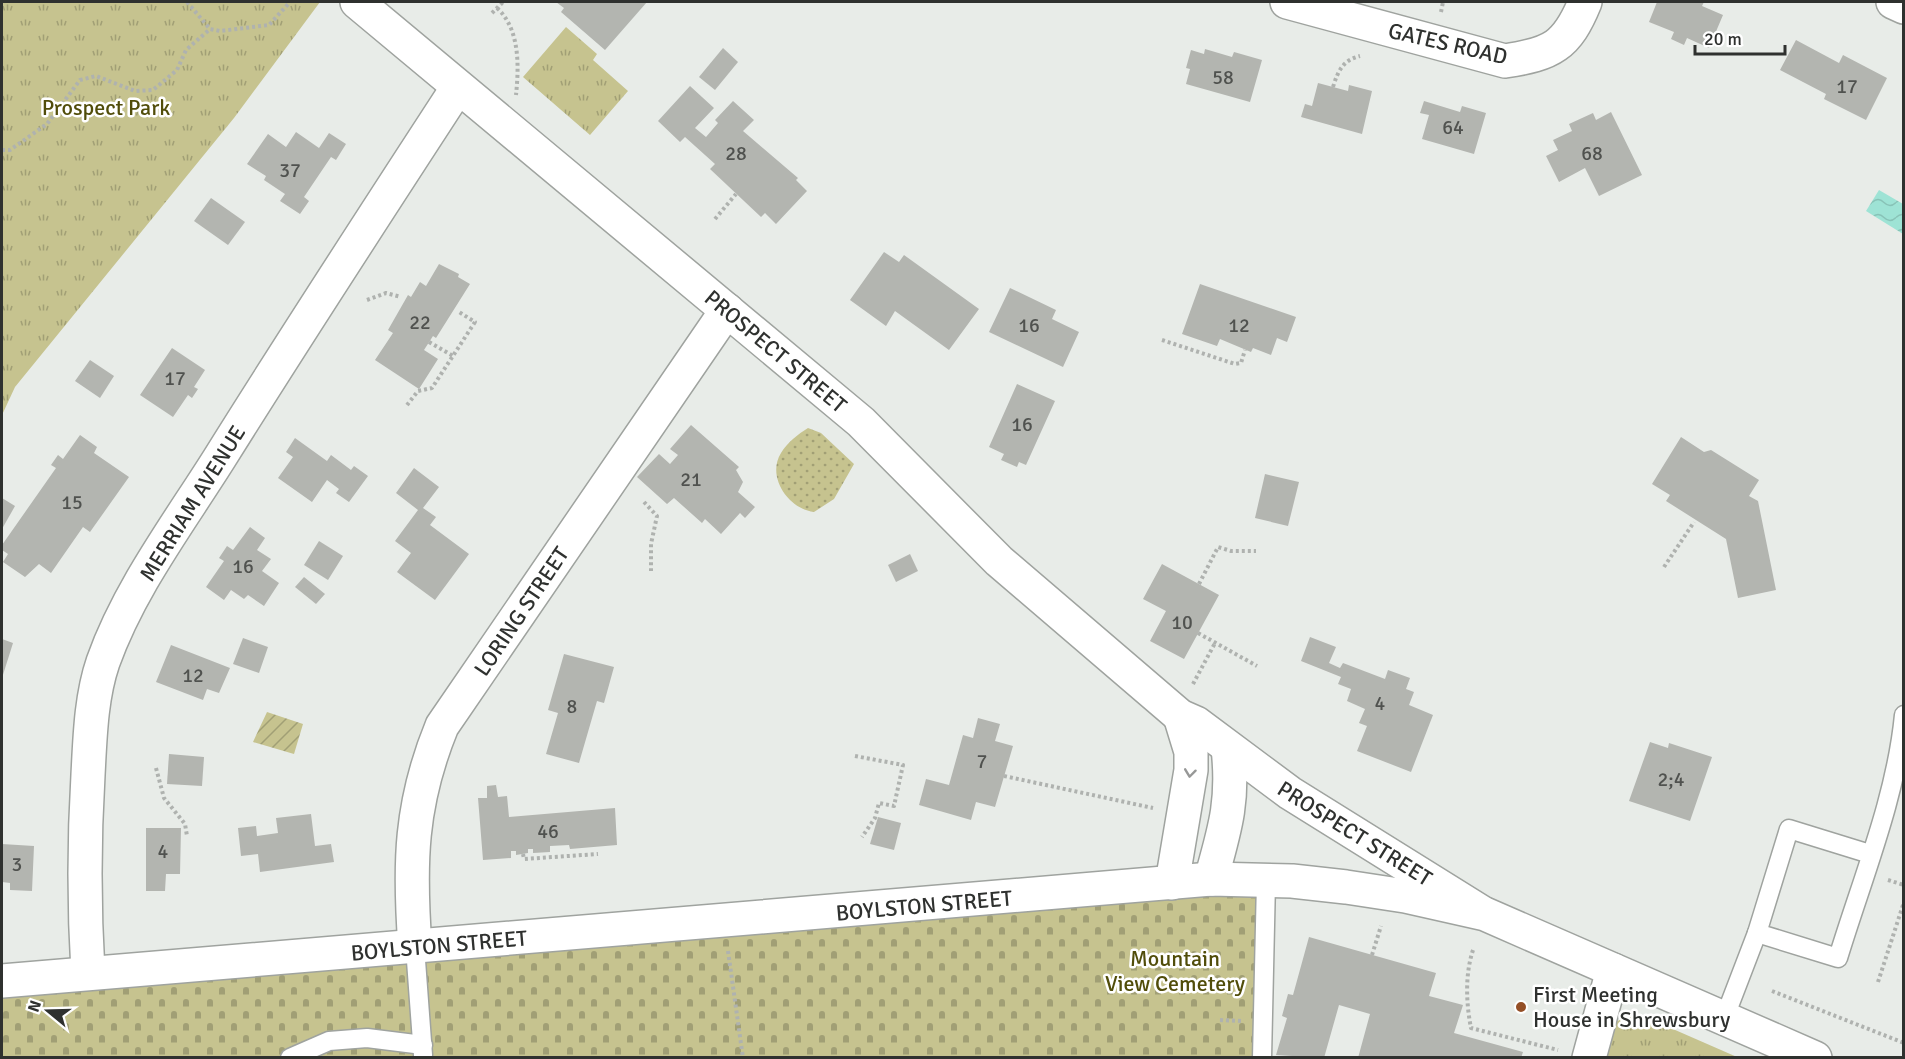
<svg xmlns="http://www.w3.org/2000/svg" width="1905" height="1059" viewBox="0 0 1905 1059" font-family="Signika,sans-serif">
<defs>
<pattern id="grass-dots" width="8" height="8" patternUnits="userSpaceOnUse" patternTransform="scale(1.5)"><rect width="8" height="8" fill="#c6c38f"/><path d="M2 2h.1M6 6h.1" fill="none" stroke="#a19f75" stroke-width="1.8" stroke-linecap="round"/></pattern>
<pattern id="cemetery-stones" width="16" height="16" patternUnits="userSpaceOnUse" patternTransform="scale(1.5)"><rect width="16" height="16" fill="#c6c38f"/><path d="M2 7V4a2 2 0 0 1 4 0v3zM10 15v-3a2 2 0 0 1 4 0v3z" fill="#a19f75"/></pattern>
<pattern id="park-tufts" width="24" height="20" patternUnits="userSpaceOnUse" patternTransform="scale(1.5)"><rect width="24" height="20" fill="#c6c38f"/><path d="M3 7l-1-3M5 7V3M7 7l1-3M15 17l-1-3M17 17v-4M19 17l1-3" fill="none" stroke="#a19f75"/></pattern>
<pattern id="garden-furrows" width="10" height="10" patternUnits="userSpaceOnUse" patternTransform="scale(1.5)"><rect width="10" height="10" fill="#c6c38f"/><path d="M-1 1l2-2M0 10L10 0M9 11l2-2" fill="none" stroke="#a19f75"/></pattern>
<pattern id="water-waves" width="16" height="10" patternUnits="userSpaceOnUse" patternTransform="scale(1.5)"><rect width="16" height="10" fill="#9ee3d5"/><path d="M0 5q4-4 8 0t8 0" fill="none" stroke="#88c3b7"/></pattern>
</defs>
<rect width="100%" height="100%" fill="#e8ece8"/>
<path fill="url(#grass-dots)" d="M808,428L821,433L854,464L834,499L814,512C789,509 766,477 781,453C787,443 798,434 808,428Z"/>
<polygon fill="url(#cemetery-stones)" points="1266,881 1262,1057 2,1058 2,981"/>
<g fill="url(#park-tufts)">
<polygon points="2,2 320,2 234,118 15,387 2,415"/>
<polygon points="566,27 597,54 593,60 628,91 590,135 523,77"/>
<polygon points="1634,1012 1737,1057 1605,1058 1616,1022"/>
</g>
<polygon fill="url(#garden-furrows)" points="267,712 303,724 294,754 253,742"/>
<polygon fill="url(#water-waves)" points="1879,190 1903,204 1903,234 1866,211"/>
<g fill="#b3b5b0">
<polygon points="556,2 647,2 605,50 561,12 564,8"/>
<polygon points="1657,2 1704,2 1702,6 1723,15 1709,48 1687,38 1684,45 1671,39 1674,32 1649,22"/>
<polygon points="1796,40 1839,63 1843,55 1887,78 1866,120 1824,99 1826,94 1780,70"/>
<polygon points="723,48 738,62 715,90 699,77"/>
<polygon points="1205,49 1232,57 1234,52 1262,60 1250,102 1186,84 1190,69 1186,68 1191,50 1204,54"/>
<polygon points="1318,83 1348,91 1349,85 1372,91 1362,134 1301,117 1305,104 1312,106"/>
<polygon points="690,86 714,108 695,128 706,137 718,123 715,120 733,101 754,120 743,131 798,178 796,180 807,191 776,224 765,213 761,217 710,169 715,164 685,137 680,142 658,121"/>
<polygon points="1424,101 1460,112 1462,106 1486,113 1474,154 1422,139 1429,115 1420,113"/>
<polygon points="1611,112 1642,175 1599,196 1585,168 1559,182 1546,156 1558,150 1553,140 1572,131 1569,124 1593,113 1596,120"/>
<polygon points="296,132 319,148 329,133 346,144 336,160 331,157 304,197 309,201 300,214 280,201 285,194 264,180 266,176 247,164 268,134 286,147"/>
<polygon points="211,198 245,222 228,245 194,221"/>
<polygon points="884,252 899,262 904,255 979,309 949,350 895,311 886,326 850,300"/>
<polygon points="439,264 459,274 458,277 470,284 436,338 433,336 424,350 438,359 419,389 375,360 393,333 388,330 408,295 411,297 420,282 426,286"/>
<polygon points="1200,284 1296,317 1287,342 1277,338 1271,355 1253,348 1251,352 1220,339 1217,346 1182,334"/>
<polygon points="1010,288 1056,310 1052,319 1079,332 1063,367 989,332"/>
<polygon points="172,348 205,370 194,387 198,389 192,398 188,395 173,417 140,395"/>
<polygon points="90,360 114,376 100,398 75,381"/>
<polygon points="1017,384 1055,401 1026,465 1019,462 1017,467 1001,460 1004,454 989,447"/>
<polygon points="691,425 739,467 736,470 743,482 738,492 755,507 745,518 740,513 721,534 705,519 702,523 674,498 667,504 637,477 659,454 670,464 678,455 670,449"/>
<polygon points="80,435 97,447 94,453 129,477 90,532 83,527 51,573 39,564 25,577 3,562 8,554 2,550 2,545 56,468 51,465 58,455 63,459"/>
<polygon points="1681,437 1704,452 1711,450 1759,480 1749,496 1758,501 1776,590 1738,598 1726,539 1666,501 1670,495 1652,484"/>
<polygon points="295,438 327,461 331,455 351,470 354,466 368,476 349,502 336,493 339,489 327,480 312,502 278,478 293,457 286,452"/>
<polygon points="414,468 439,487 423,508 436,517 430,525 469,554 435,600 397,572 411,553 395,541 418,510 396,493"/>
<polygon points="1265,474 1299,482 1288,526 1255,518"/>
<polygon points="2,498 15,506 2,529"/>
<polygon points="250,527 265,538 257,550 271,559 262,571 279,583 264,606 248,595 244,599 231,590 224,600 206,587 224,561 219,558 227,546 233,550"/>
<polygon points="319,541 343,556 328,580 304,565"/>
<polygon points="910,554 918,571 896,582 888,565"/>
<polygon points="1162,564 1219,595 1184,659 1150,641 1166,611 1143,599"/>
<polygon points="304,577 325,594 316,604 295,587"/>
<polygon points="1310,637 1336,647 1329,663 1340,668 1343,663 1385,679 1388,670 1410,678 1406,689 1414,692 1409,705 1433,715 1411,772 1357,751 1367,726 1359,723 1365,709 1347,701 1351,689 1338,684 1341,677 1301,661"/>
<polygon points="243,638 268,647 259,673 233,664"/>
<polygon points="2,639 13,643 2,678"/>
<polygon points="171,645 230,668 219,693 207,689 203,700 156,682"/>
<polygon points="564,654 614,667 604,703 597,701 579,763 546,754 558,713 548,710"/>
<polygon points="978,718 1000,724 995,741 1013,746 995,807 976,802 971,820 919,805 926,779 949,785 963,735 973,738"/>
<polygon points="1650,742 1668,748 1669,743 1712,757 1690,821 1629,801"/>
<polygon points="169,754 204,757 202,786 167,784"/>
<polygon points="496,785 498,797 507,796 509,817 615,808 617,845 570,849 569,845 550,846 550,852 533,853 533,849 528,849 528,853 516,855 516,851 511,851 511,858 483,860 478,798 487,798 487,786"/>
<polygon points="311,814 315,846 331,844 334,862 260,872 258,854 241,856 238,828 256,826 257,836 278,833 276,818"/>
<polygon points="878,817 901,823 894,850 870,844"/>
<polygon points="146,828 181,828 180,874 166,874 165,891 146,891"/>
<polygon points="2,844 34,846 32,891 10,890 10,883 2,882"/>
<polygon points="1309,937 1436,973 1429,996 1463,1005 1454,1033 1523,1052 1521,1058 1358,1058 1370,1014 1339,1005 1324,1058 1276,1055 1287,1018 1282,1016 1288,994 1293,995"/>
</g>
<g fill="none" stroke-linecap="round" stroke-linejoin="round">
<defs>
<g id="service">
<path d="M1870,854L1789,829L1757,933L1838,958C1862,879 1896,798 1904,715"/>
<polyline points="415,947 423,1055"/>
<polyline points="1724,1019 1757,933"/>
<polyline points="290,1058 329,1041 367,1038 423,1045"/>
<polyline points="1262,1058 1266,881"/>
</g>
<g id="minor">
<path d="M1287,2L1505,61C1552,54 1567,46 1585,2"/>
<polyline points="1893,2 1904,7"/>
<path d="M415,947C409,864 410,804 442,726L727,310"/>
<path d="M88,973C84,907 84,841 88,775C90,737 91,697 103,662C129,589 178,524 219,459C297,334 378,210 458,87"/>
<polyline points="1589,1058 1613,970"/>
</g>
<g id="tertiary">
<polyline points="357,2 861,422 999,561 1180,716 1196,723 1290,793 1481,912"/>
<path d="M1211,879C1225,829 1234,801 1228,748"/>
<polyline points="1172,883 1191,770 1191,752 1180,716"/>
</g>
<polyline id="primary" points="2,981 1211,879 1292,881 1346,887 1405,896 1485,914 1815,1058"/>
</defs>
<use href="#service" stroke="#9fa39f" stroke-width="21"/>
<use href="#minor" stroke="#9fa39f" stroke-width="36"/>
<use href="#tertiary" stroke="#9fa39f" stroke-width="36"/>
<use href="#primary" stroke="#9fa39f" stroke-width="36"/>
<g stroke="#afb2af" stroke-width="4" stroke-dasharray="3 3" stroke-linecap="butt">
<polyline points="187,2 210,29 220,31 269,25 290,2"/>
<path d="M497,8C520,29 519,66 516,95"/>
<polyline points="1441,12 1443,2"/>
<polyline points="492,13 503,2"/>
<path d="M1333,87C1338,71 1343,60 1360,56"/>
<polyline points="2,150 10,150 47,124 80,80 96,76 135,91 153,90 177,70 186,50 210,29"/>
<polyline points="715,219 736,194"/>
<polyline points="367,300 386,293 401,297"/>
<polyline points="1162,340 1235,364 1241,363 1245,350"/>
<polyline points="429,342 453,356"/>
<polyline points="407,405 418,391 432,388 475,322 459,312"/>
<polyline points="644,502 657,516 651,544 651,571"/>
<polyline points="1664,567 1694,522"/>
<polyline points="1199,584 1218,547 1231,551 1256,551"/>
<polyline points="1198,633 1257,666"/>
<polyline points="1193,684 1215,643"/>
<polyline points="855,756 903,765 894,806 879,803 875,818 862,837"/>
<polyline points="156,768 164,798 185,824 187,836"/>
<polyline points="1004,776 1153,808"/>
<polyline points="523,854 524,859 598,854"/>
<polyline points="1888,880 1904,885"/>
<path d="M1473,950C1465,974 1466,1003 1471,1028L1558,1050"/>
<polyline points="728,951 743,1058"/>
<polyline points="1372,955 1381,926"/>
<polyline points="1878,982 1904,902"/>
<polyline points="1772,991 1904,1043"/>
<polyline points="1220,1020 1241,1021"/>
</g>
<use href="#service" stroke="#fff" stroke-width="18"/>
<use href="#minor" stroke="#fff" stroke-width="33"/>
<use href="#tertiary" stroke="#fff" stroke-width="33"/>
<use href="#primary" stroke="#fff" stroke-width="33"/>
</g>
<defs><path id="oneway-chevron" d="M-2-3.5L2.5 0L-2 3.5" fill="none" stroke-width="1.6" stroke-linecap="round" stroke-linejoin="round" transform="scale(1.5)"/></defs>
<use stroke="#979897" href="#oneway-chevron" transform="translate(1190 773) rotate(97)"/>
<circle fill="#944f26" stroke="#fff" stroke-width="2" cx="1521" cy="1007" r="6"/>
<g text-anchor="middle" stroke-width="5" stroke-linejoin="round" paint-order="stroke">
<g font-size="20" fill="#50524f">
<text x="1223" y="84">58</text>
<text x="1847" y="93">17</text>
<text x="1453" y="134">64</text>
<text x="736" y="160">28</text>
<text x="1592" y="160">68</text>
<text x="290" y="177">37</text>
<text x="420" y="329">22</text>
<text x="1029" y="332">16</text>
<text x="1239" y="332">12</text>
<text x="175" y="385">17</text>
<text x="1022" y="431">16</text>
<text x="691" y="486">21</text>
<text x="72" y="509">15</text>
<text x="243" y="573">16</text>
<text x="1182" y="629">10</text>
<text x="193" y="682">12</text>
<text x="1380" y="710">4</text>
<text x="572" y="713">8</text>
<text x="982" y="768">7</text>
<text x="1671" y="786">2;4</text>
<text x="548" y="838">46</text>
<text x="163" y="858">4</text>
<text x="17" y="871">3</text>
</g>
<g font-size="22" fill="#2f312f" stroke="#fff">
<text transform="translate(1448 43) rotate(13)" y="8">GATES ROAD</text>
<text transform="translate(776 351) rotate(40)" y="8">PROSPECT STREET</text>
<text transform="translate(192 503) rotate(-58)" y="8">MERRIAM AVENUE</text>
<text transform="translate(521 611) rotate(-56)" y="8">LORING STREET</text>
<text transform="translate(1355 833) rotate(32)" y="8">PROSPECT STREET</text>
<text transform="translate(924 905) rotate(-5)" y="8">BOYLSTON STREET</text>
<text transform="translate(439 945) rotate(-5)" y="8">BOYLSTON STREET</text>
</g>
<g font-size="22" fill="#514d0a" stroke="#fff">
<text x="106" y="115">Prospect Park</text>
<text x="1175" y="966">Mountain<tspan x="1175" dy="25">View Cemetery</tspan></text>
</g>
<g font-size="22" fill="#2f312f" stroke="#fff" text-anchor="start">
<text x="1533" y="1002">First Meeting<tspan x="1533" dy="25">House in Shrewsbury</tspan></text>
</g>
</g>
<rect width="1905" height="1059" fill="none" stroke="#2f312f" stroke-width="6"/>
<g transform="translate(48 1011) rotate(289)" stroke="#ffffff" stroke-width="4.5" paint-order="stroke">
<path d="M0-4.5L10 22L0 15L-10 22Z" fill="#2f312f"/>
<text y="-9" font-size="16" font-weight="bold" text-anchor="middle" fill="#2f312f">N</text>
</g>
<path d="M1695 45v9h90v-9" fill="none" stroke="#2f312f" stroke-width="3"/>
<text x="1704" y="45" font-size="18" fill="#2f312f" stroke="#ffffff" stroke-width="4.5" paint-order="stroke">20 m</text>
</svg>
